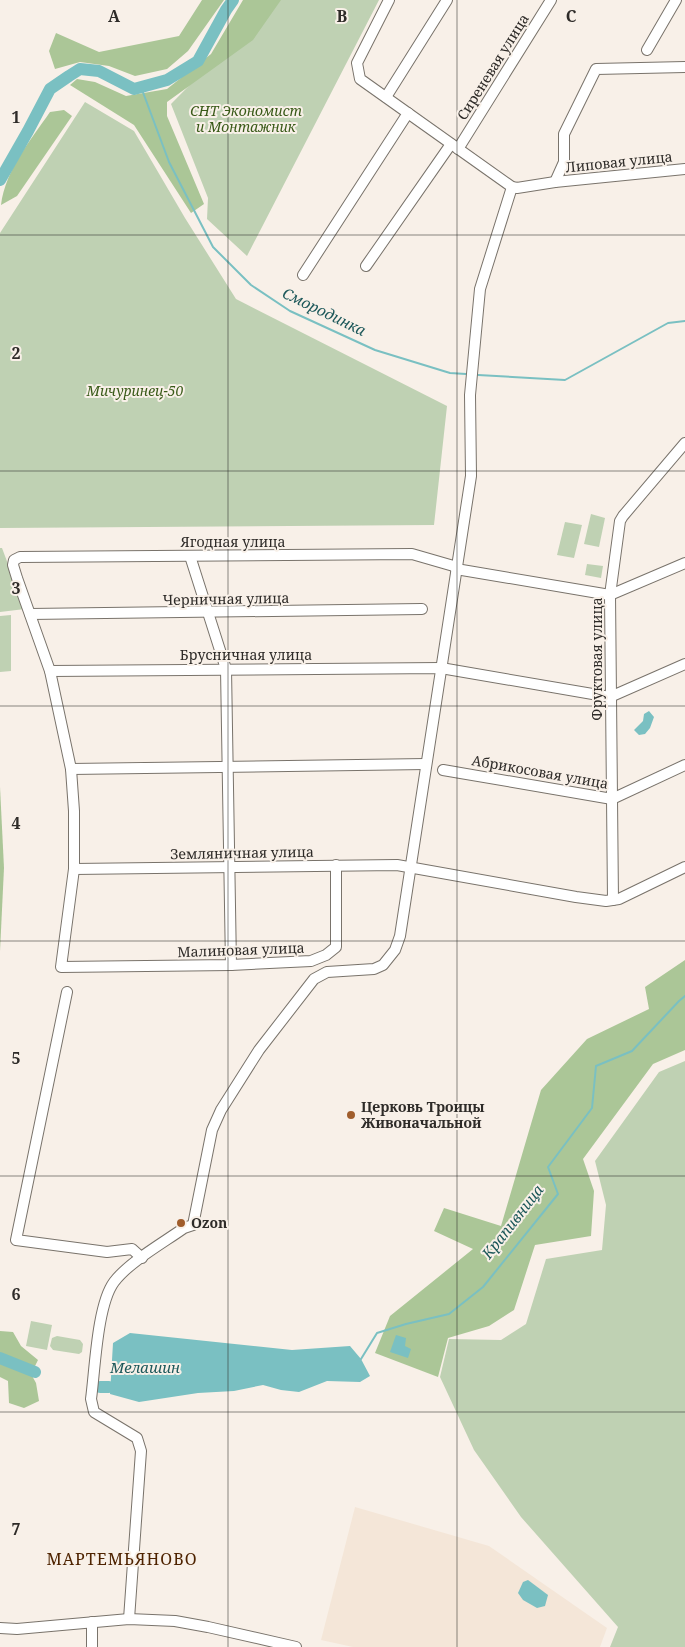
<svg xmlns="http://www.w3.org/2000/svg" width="685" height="1647" viewBox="0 0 685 1647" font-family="'Noto Serif',serif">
<rect width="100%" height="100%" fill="#f8f0e8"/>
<polygon fill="#f4e6d8" points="355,1507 489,1546 607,1628 600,1647 353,1647 321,1640"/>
<g fill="#bfd1b3">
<polygon points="263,0 379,0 247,256 207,219 208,198 171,104 241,33"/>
<polygon points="85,102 134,131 185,218 236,299 447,406 434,525 0,528 0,233"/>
<polygon points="591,514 605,518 599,547 584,544"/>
<polygon points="565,522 582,525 574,558 557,555"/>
<polygon points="0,548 2,548 25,609 0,612"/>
<polygon points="587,564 603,566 601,578 585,575"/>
<polygon points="11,615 11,671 0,672 0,616"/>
<polygon points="685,1061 685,1647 610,1647 618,1627 521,1517 474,1450 440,1377 449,1339 501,1340 526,1324 546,1259 602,1250 606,1205 595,1161 659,1072"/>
<polygon points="31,1321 52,1325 47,1350 26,1346"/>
<polygon points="57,1336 80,1340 83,1344 82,1352 79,1354 53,1350 50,1346 52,1338"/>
</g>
<g fill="#abc697">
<polygon points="202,0 224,0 188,51 167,69 135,76 109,66 80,62 55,69 49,51 56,33 99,52 179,36"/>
<polygon points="243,0 281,0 253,40 167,102 167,116 204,204 191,213 134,125 70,85 77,79 95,82 126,96 167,89 211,54"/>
<path d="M64,110L72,116L17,196L1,205C6,169 30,141 50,112Z"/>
<polygon points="0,787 4,868 0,951"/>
<polygon points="685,960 685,1050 653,1064 583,1159 594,1191 591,1236 535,1245 514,1310 489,1326 448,1338 438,1377 375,1353 390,1316 473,1249 434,1231 444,1208 501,1226 541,1090 587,1039 649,1009 645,987"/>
<polygon points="0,1331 13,1332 21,1346 38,1360 31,1374 36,1383 39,1401 24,1408 9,1403 8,1381 0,1377"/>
</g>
<g fill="#7ac0c2">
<polygon points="649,711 654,717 650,728 645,734 639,735 634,730 643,721 644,714"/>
<polygon points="130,1333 292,1350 350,1346 361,1359 370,1376 360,1382 327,1381 299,1392 281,1390 263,1385 234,1391 198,1393 139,1402 110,1394 113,1343"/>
<polygon points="396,1335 406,1338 405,1346 411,1349 408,1358 390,1352"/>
<polygon points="528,1580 548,1595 545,1606 537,1608 523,1600 518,1593 523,1582"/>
</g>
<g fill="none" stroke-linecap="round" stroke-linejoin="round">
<g stroke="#7ac0c2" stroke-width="2">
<polyline points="141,87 169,162 213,247 251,285 290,311 375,350 450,373 466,374"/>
<polyline points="478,375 565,380 668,323 685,321"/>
<polyline points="361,1359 377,1333 406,1324 449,1314 483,1287 558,1194 548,1167 592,1108 596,1066 632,1051 679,1001 685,996"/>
</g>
<g stroke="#7ac0c2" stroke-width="12">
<polyline points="0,180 28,131 50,89 69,76 80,69 99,71 134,89 167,80 198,61 226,10 233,0"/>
<polyline points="0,1358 35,1372"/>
<polyline points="100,1387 109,1387"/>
</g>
<defs>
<g id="minor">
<polyline points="389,0 357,63 360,79 512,187 517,188 555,182 685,169"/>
<polyline points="647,50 676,0"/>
<polyline points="386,97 447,0"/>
<polyline points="458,149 551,0"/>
<polyline points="555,182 564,162 564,134 596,69 685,67"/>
<polyline points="366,266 451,144"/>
<polyline points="303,275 408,113"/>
<polyline points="190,556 226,669 231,965"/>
<polyline points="456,569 610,595 685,563"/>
<polyline points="30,614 422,609"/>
<polyline points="50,671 441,668 610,697 685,664"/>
<polyline points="71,769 426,764"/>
<polyline points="443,770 612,799 685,765"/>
<polyline points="336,865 336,947 326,955 311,961 231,965 61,967 74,869 74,811 71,769 50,671 17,578 13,565 14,560 20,557 412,554 457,567"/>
<polyline points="74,869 397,865 576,897 606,901 619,899 685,867"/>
<polyline points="613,900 610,595 620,521 623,516 685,443"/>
<polyline points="67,992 16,1240 107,1252 132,1249 142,1258"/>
<path d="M129,1619L141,1451L137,1438L94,1412L91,1399C95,1370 97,1305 114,1282C129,1262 163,1243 184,1228L193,1225L212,1130L221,1110L259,1050L314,979L327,972L374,969L383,965L395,950L400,936L471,476L470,395L480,289L512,187"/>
<polyline points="92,1622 92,1647"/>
<polyline points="0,1628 17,1629 129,1619 175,1621 208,1627 296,1647"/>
</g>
</defs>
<use href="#minor" stroke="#79736b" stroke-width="12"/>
<use href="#minor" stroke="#fff" stroke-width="10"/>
</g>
<path fill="none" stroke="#2e2b28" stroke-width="1" stroke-opacity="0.55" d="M228,0V1647M457,0V1647M0,235H685M0,471H685M0,706H685M0,941H685M0,1176H685M0,1412H685"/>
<g fill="#a05d2c" stroke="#f8f0e8" stroke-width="2">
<circle cx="351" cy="1115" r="5"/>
<circle cx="181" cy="1223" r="5"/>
</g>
<g text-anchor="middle" stroke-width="4" stroke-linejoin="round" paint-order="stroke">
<g font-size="14" fill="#2e2b28" stroke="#f8f0e8">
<text transform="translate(493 67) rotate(-58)" y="5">Сиреневая улица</text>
<text transform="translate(619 162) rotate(-6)" y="5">Липовая улица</text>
<text x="233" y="547">Ягодная улица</text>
<text transform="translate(226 599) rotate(-1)" y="5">Черничная улица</text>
<text x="246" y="660">Брусничная улица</text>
<text transform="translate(597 659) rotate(-90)" y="5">Фруктовая улица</text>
<text transform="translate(540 772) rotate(10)" y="5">Абрикосовая улица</text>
<text transform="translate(242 853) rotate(-1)" y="5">Земляничная улица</text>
<text transform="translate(241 950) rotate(-2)" y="5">Малиновая улица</text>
</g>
<g font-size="14" font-style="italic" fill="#395a18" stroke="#f8f0e8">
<text x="246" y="116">СНТ Экономист<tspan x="246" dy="16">и Монтажник</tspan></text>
<text x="135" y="396">Мичуринец-50</text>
</g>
<g font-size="14" font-weight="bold" fill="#2e2b28" stroke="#f8f0e8" text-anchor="start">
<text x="361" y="1112">Церковь Троицы<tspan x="361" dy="16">Живоначальной</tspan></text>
<text x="191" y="1228">Ozon</text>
</g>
<g font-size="15" font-style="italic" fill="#1d585a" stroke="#f8f0e8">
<text transform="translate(324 312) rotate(26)" y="5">Смородинка</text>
<text transform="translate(513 1222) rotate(-52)" y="5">Крапивница</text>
<text x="145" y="1373">Мелашин</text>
</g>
<g font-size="16" letter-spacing="1" fill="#4e2300" stroke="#f8f0e8">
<text x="122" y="1565">МАРТЕМЬЯНОВО</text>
</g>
</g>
<g font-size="16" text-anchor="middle" font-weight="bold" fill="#2e2b28" stroke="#f8f0e8" stroke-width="4" stroke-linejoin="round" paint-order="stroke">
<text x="114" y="22">A</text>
<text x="342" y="22">B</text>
<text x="571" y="22">C</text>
<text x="16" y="123">1</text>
<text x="16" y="359">2</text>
<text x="16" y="594">3</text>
<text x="16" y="829">4</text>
<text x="16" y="1064">5</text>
<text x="16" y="1300">6</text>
<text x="16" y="1535">7</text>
</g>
</svg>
